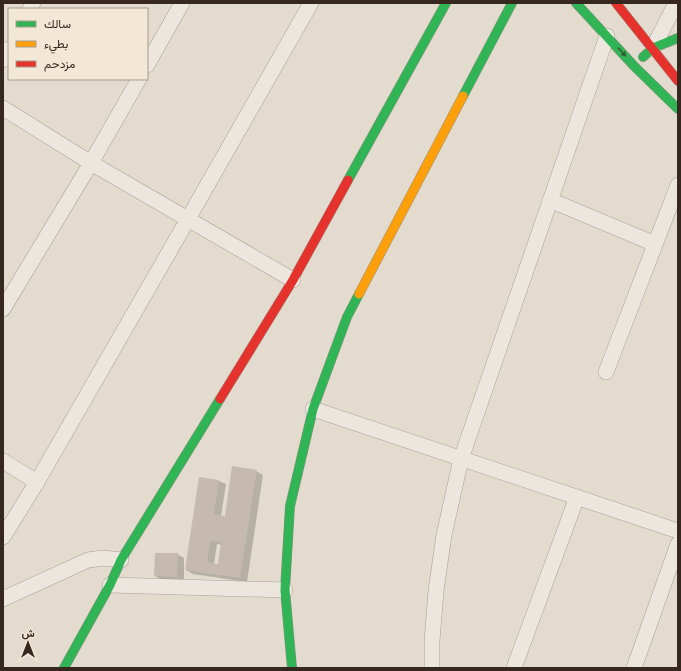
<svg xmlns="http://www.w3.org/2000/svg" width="681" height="671" viewBox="0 0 681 671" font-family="Georgia,Vazirmatn,serif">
<rect width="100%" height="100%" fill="#e3dbce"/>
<g fill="#0003" fill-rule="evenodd">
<path d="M256,471L263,475L247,582L193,574L186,570L200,478L219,481L226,484L221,516L226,517ZM217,544L222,545L219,565L214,564Z"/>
<polygon points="177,554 184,558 184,580 162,580 155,576"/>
</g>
<g fill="#c6b9af" fill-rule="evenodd">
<path d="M232,466L257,470L240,578L185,570L199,477L219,480L214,514L225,516ZM210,541L221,542L218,564L207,562Z"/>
<polygon points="155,553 178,553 177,577 154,576"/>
</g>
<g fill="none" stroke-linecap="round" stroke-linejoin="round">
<defs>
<g id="street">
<polyline points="30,9 33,3"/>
<polyline points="653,48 676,3"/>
<polyline points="3,60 9,49"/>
<polyline points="147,65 182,3"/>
<polyline points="3,108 91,163 293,280"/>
<polyline points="550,200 655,244"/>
<polyline points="3,309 91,163 139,79"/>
<polyline points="606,372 678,185"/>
<polyline points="313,409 678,531"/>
<polyline points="3,461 37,482"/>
<polyline points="3,537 37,482 188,219 311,3"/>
<polyline points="110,585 285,590"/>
<polyline points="3,599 88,560 103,558 121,560"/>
<polyline points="432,668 432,641 436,591 444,535 461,459 607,36"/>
<polyline points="514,668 577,497"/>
<polyline points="634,668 678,544"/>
</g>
<g id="fast">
<polyline points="576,3 634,66 678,109"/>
<polyline points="643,57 653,48 678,38"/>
<polyline points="463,96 512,3"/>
<polyline points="348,180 446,3"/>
<polyline points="64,668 110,585 121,560 220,399"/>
<polyline points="292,668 285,590 290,506 313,409 347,317 359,294"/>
</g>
<polyline id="slow" points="359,294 463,96"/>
<g id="jam">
<polyline points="616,3 678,81"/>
<polyline points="220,399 293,280 348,180"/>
</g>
</defs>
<use href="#street" stroke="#a8a097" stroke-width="16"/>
<use href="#fast" stroke="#989087" stroke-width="10"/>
<use href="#slow" stroke="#989087" stroke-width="10"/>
<use href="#jam" stroke="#989087" stroke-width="10"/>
<use href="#street" stroke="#ece6df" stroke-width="15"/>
<use href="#fast" stroke="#30b455" stroke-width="9"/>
<use href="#slow" stroke="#ff9f0a" stroke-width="9"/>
<use href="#jam" stroke="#e5322d" stroke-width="9"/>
</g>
<defs><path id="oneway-solid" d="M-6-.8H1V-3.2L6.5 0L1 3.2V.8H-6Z"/></defs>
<use fill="#346035" href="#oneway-solid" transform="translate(622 52) rotate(47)"/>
<rect width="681" height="671" fill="none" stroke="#37281f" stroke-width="8"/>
<rect x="8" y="8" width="140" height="72" fill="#f3e7d5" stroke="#a89b8c"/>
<rect x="16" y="21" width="20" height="6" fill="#30b455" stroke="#a89b8c"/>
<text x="44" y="28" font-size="12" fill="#37281f">سالك</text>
<rect x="16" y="41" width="20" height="6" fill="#ff9f0a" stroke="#a89b8c"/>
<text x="44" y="48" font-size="12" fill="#37281f">بطيء</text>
<rect x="16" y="61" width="20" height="6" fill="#e5322d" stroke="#a89b8c"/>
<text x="44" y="68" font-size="12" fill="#37281f">مزدحم</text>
<g transform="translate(28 643)" stroke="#f3e7d5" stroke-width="3" paint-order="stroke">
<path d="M0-3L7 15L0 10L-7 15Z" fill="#37281f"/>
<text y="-6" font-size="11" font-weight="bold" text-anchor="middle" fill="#37281f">ش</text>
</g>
</svg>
